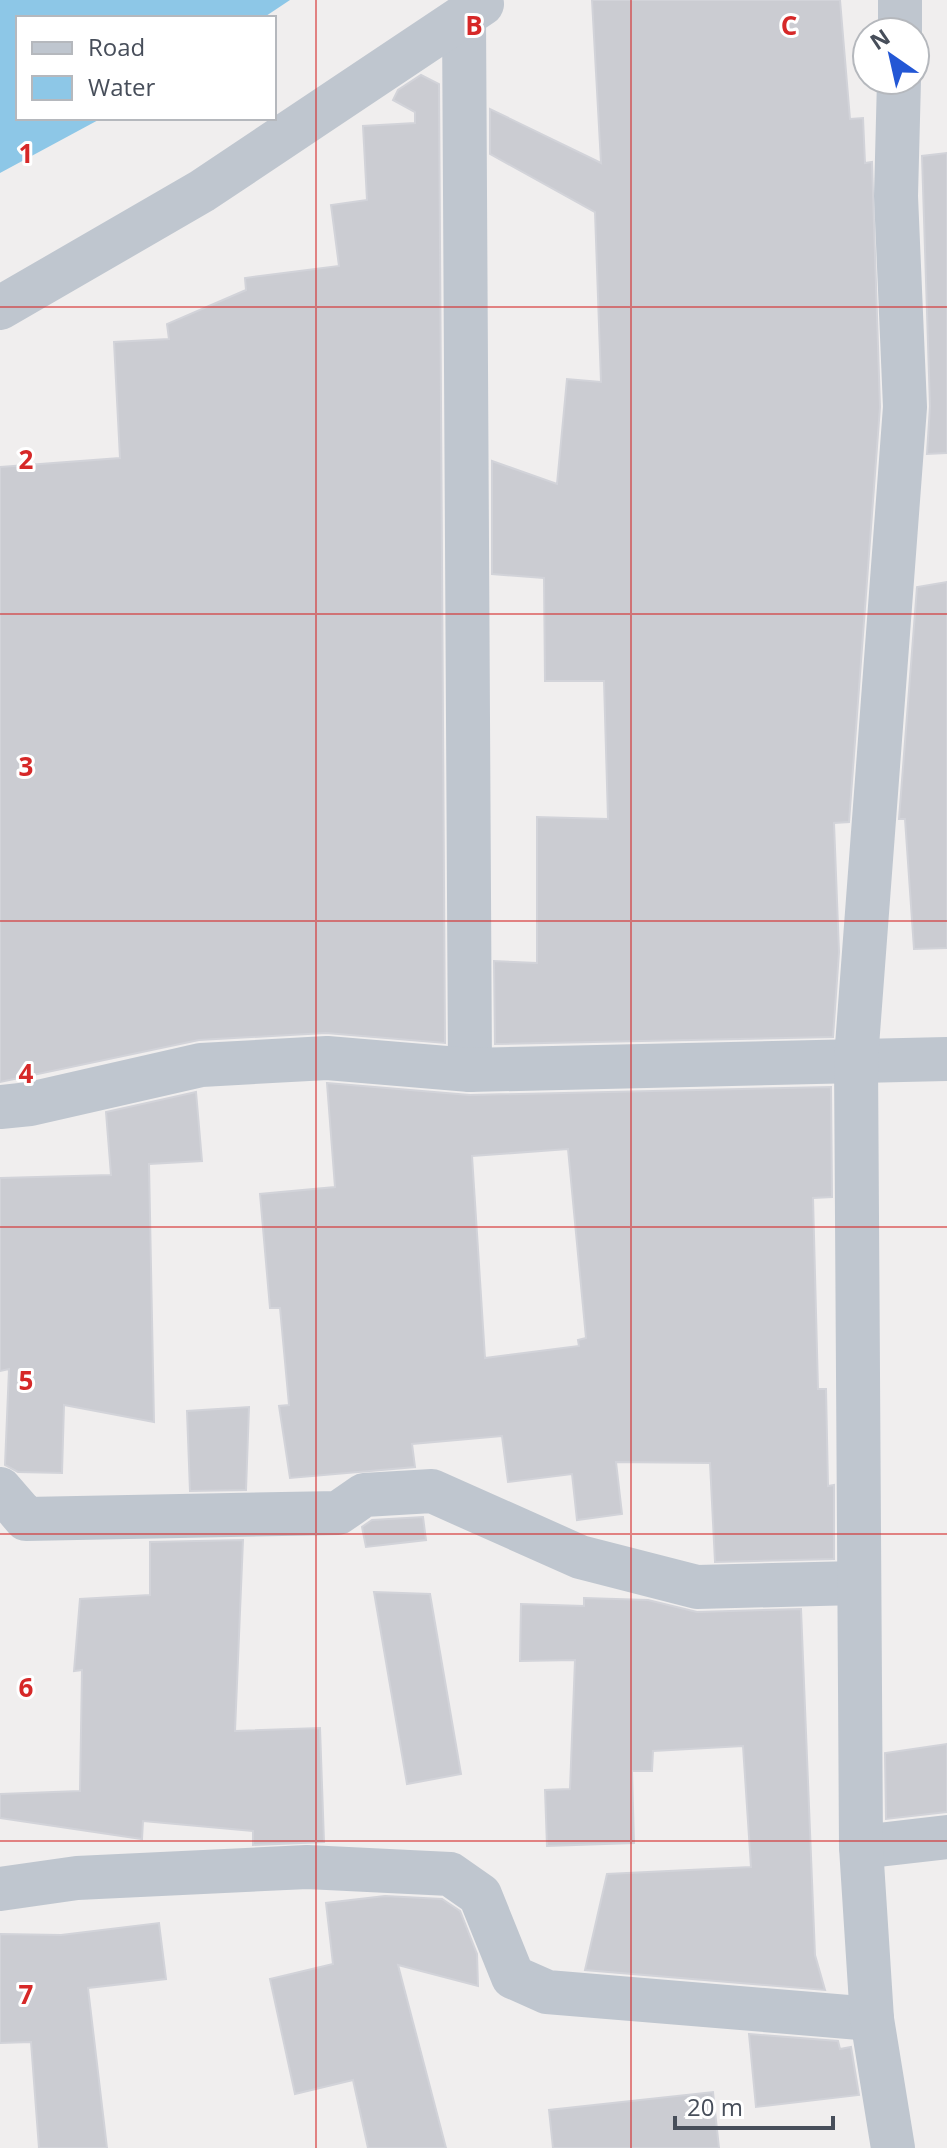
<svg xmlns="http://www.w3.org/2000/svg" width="947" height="2148" viewBox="0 0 947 2148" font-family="'Open Sans',sans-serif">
<rect width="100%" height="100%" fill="#f0eeee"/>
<polygon fill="#8dc7e7" points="0,0 290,0 263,18 18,18 18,118 102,118 0,173"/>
<g fill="#cbccd2" stroke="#d2d3d9" stroke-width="2" fill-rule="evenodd">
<polygon points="592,0 840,0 850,119 863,118 865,163 872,162 880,407 849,822 834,823 839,952 833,1037 495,1044 494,961 537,963 537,817 608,819 604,681 545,681 544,578 492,574 492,461 557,484 567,379 601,382 595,212 490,154 490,109 601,163"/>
<polygon points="421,75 439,84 445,1043 326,1033 199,1040 0,1082 0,467 120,458 114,342 169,339 167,324 246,290 245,278 339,266 331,205 367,200 363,126 415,123 415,112 393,100 398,90"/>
<polygon points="947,153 947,453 927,454 930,406 922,156"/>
<polygon points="947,582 947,948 914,949 905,819 899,819 917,587"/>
<path d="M327,1083L470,1095L831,1087L832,1197L813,1198L818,1389H826L828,1486L834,1485V1559L715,1562L710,1463L616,1462L622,1514L577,1520L572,1474L508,1482L502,1436L412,1444L415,1467L290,1478L279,1406L289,1405L280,1308H270L260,1194L335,1187ZM568,1149L586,1338L578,1340L579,1346L485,1358L472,1156Z"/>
<polygon points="196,1092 202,1161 149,1164 154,1422 64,1405 62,1473 18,1472 5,1465 9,1369 0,1371 0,1178 111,1175 106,1112"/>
<polygon points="249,1407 246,1490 190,1491 187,1411"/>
<polygon points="423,1517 426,1540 366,1547 362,1527 372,1520"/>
<polygon points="243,1540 235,1731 320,1728 324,1842 253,1845 253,1831 143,1821 142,1839 0,1818 0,1794 80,1791 82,1670 74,1671 80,1599 150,1595 150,1542"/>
<polygon points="374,1592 430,1594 461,1774 407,1784"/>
<polygon points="584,1598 648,1600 697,1612 801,1609 815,1955 825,1990 585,1970 607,1874 751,1867 743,1746 653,1751 652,1771 632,1771 634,1843 547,1846 545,1790 570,1789 575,1660 520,1661 521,1604 584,1606"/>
<polygon points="947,1744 947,1812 886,1819 885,1753"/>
<polygon points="385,1896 442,1899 460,1911 477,1954 478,1986 398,1965 446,2148 368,2148 353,2080 295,2094 270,1979 333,1964 326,1903"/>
<polygon points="159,1923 166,1979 88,1988 107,2148 39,2148 31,2042 0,2043 0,1934 61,1935"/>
<polygon points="749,2034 838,2041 840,2049 851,2047 859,2095 756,2107"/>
<polygon points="713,2092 719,2148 553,2148 549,2110"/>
</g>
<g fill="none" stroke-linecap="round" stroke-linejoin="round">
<g stroke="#bfc6cf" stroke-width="44">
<polyline points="464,17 470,1070"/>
<polyline points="900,32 900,0"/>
<polyline points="0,308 202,191 482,4"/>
<polyline points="0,1107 30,1104 201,1065 327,1058 470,1070 947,1059"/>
<polyline points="0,1489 26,1519 338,1513 364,1495 432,1491 580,1557 697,1587 857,1583"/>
<polyline points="861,1847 947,1837"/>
<polyline points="0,1889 77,1878 307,1867 450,1874 480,1895 513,1977 547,1992 872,2019"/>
<polyline points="893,2148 872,2019 861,1847 856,1059 905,407 896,196 899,80"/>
</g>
</g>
<path fill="none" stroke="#d62828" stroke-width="2" stroke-opacity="0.55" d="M316,0V2148M631,0V2148M0,307H947M0,614H947M0,921H947M0,1227H947M0,1534H947M0,1841H947"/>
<g font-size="26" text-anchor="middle" font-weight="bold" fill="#d62828" stroke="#fff" stroke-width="6" stroke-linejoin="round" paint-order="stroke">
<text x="474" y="35">B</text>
<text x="789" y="35">C</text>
<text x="26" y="163">1</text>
<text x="26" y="469">2</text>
<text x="26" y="776">3</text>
<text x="26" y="1083">4</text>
<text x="26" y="1390">5</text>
<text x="26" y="1697">6</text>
<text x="26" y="2004">7</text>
</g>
<rect x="16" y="16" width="260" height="104" fill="#ffffff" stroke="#b5b8bd" stroke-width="2"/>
<rect x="32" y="42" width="40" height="12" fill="#bfc6cf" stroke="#b5b8bd" stroke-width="2"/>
<text x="88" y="56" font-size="24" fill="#474e5a">Road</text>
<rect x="32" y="76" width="40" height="24" fill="#8dc7e7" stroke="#b5b8bd" stroke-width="2"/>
<text x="88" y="96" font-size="24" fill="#474e5a">Water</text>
<g transform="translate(891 56) rotate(326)"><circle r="38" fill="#ffffff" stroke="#b5b8bd" stroke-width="2"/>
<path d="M0-6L14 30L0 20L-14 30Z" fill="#2357d5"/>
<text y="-12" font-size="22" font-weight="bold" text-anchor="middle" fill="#474e5a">N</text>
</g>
<path d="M675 2116v12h158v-12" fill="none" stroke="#474e5a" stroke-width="4"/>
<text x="687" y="2116" font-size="24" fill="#474e5a" stroke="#ffffff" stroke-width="6" paint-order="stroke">20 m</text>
</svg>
